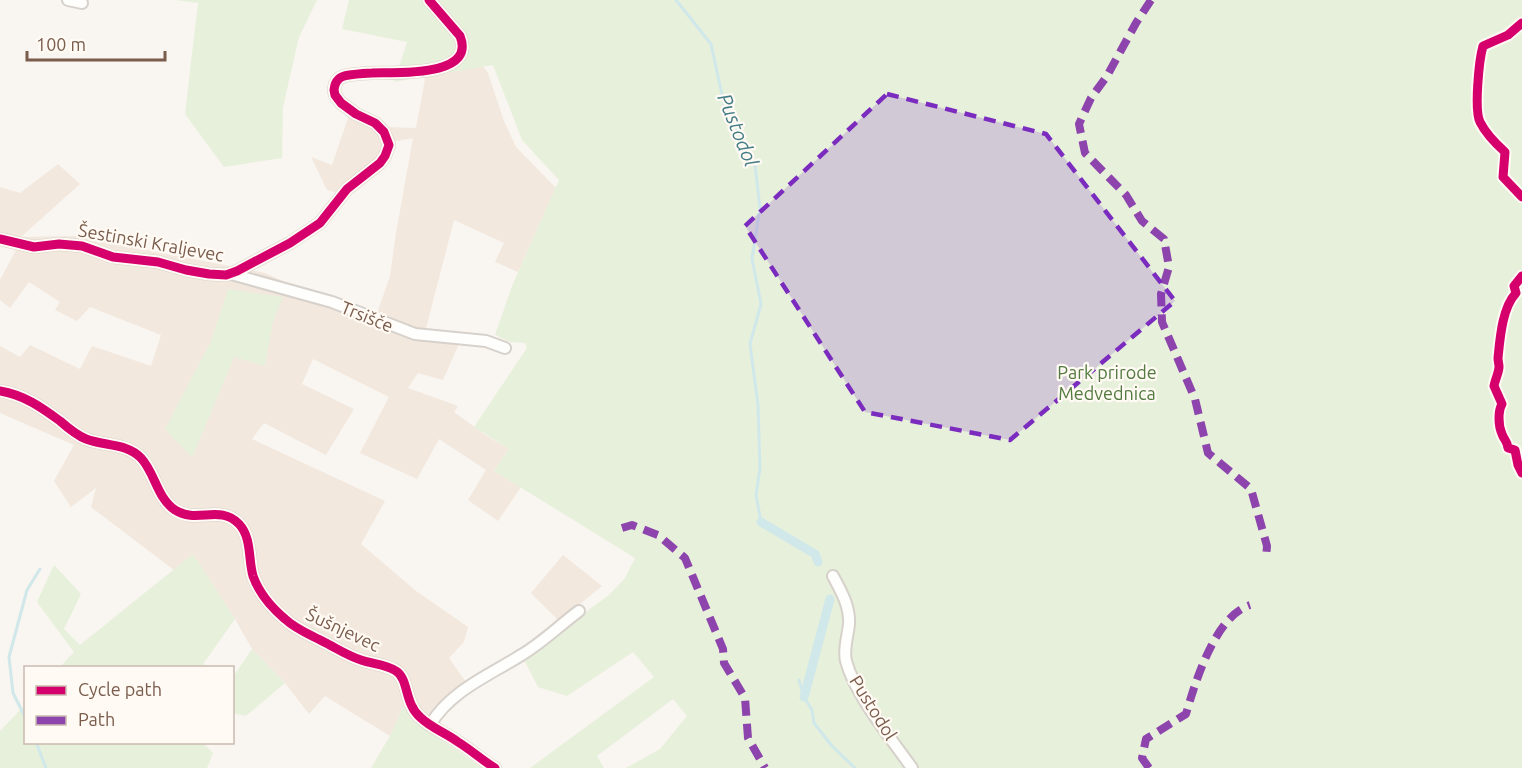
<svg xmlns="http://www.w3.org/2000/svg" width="1522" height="768" viewBox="0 0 1522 768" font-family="Ubuntu,sans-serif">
<rect width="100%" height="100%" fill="#f9f5f0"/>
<g fill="#f2e8de">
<polygon points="475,55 488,73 504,121 516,147 556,188 518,272 495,262 504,243 454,220 424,336 459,340 458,346 443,380 418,373 408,388 458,406 454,412 487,436 509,449 494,471 521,487 498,521 468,500 486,470 439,439 417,479 360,453 389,397 313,359 302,384 354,409 326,455 264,423 252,439 385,501 361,544 416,591 468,627 464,642 449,658 470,688 427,730 403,707 390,736 325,696 309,714 285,683 252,649 235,619 193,555 174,570 91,507 96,488 71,507 54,481 74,445 0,413 0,346 20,357 30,345 80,369 92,346 151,366 161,335 90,307 77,321 55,310 60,302 29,282 10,308 0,300 0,280 16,250 0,244 0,187 20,193 58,164 80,184 21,237 75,236 265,273 374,322 390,276 396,233 413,138 386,143 380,157 362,169 338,193 327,190 311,157 332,165 350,112 386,127 416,128 425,79 421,73"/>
<polygon points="563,555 602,586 559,621 531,593"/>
</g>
<g fill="#e7f0db">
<polygon points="176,0 317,0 299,37 283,107 282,158 224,167 185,114 198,3"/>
<polygon points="349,0 1522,0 1522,768 626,768 660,749 687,716 673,699 597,756 604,768 530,768 654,677 633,652 567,696 538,687 523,658 609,595 625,578 635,558 494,471 509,449 474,427 527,348 525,343 510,342 495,335 512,286 559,180 522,140 493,65 394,82 407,42 342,29"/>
<polygon points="228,289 283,297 273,322 265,366 234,357 192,458 165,429 210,343"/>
<polygon points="193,554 235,619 203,664 210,667 60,667 74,652 37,602 54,565 81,594 64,629 80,645"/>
<polygon points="252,649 285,683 246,716 233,713 233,677"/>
<polygon points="25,705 26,742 203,743 213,753 207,768 0,768 0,731"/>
<polygon points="403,707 427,730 482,768 371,768 390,736"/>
</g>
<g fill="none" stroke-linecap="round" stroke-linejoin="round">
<g stroke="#d0e8ea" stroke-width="3">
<polyline points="676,0 711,44 724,104 755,165 760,208 752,259 761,304 750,344 758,405 760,468 756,495 761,522"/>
<polyline points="799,680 804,697 812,710 814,723 832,746 855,768"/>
<polyline points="26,719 13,693 9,657 27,590 40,569"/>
<polyline points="36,742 46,768"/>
</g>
<g stroke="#d0e8ea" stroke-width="9">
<polyline points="761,522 815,554 818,562"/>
<polyline points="804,697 830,599"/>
</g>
<defs>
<g id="minor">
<polyline points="68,0 82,3"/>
<path d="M0,239L34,247L59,244L82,246L113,257L158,262L186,270L209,274L226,275L237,271L290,243L320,223L347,189L380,163L385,156L389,145L384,132L375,123L356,114L341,103L335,95L334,90C335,80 340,76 349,75C357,74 365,73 372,73C394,72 477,78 460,36L429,0"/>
<polyline points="231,274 332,302 415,334 486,341 505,348"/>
<path d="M0,391C24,395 41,407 60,421C68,428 76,435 86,439C104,446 127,443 141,458C155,473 157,498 175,510C197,524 220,504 239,524C252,538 248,559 253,576C259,593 272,608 285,619C297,630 311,635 324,642C336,648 348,656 361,660C372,664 385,664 396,671C409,679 404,703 420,717C431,728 446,733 458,742C471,750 482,760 495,768"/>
<path d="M833,576C841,591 850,606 849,624C848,636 843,649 846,661C855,695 891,738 912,768"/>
<path d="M430,725C451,690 490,675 523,654C543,642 560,625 579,611"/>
</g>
</defs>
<use href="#minor" stroke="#d7d1cb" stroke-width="14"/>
<use href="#minor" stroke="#fefefd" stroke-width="10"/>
<g stroke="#8e44ad" stroke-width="8" stroke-dasharray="15 8" stroke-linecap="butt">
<polyline points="1151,0 1136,23 1107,76 1091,98 1079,124 1085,153 1126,195 1142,221 1164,239 1169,267 1161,294 1162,322 1195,399 1208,453 1251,489 1267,546 1266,558"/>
<polyline points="622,528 632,525 658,535 685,558 723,649 724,663 745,698 748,738 765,768"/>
<path d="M1149,768L1142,758L1146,739L1186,714C1195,683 1215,616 1250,605"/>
</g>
<defs>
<g id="cycleway">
<path d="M1522,23L1508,35L1483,46C1479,60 1474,110 1480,122C1486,134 1495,143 1505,152L1503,177L1522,197"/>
<path d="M0,239L34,247L59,244L82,246L113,257L158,262L186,270L209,274L226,275L237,271L290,243L320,223L347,189L380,163L385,156L389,145L384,132L375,123L356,114L341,103L335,95L334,90C335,80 340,76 349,75C357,74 365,73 372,73C394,72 477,78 460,36L429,0"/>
<path d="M1522,276L1514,286L1516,293C1502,308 1500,339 1498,358C1498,361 1499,364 1499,367C1499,372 1495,380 1494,386L1502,404C1498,411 1498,425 1502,434C1504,440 1507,440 1508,448L1515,450L1518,465L1522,473"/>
<path d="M0,391C24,395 41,407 60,421C68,428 76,435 86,439C104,446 127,443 141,458C155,473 157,498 175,510C197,524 220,504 239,524C252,538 248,559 253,576C259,593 272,608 285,619C297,630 311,635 324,642C336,648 348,656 361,660C372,664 385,664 396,671C409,679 404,703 420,717C431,728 446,733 458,742C471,750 482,760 495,768"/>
</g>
</defs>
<use href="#cycleway" stroke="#fffaf3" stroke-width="13"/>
<use href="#cycleway" stroke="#d6006c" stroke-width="9"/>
</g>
<path fill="#7b2cbf" fill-opacity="0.2" stroke="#7b2cbf" stroke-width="4.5" stroke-dasharray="12 8" stroke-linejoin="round" d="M887,94L1046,134L1175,301L1010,440L865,412L745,226Z"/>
<g text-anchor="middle" stroke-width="4.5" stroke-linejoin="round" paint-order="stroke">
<g font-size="18" fill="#7a5c4d" stroke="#fffaf3">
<text transform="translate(151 243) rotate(10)" y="6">Šestinski Kraljevec</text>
<text transform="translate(367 317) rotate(22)" y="6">Trsišče</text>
<text transform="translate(343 630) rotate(25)" y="6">Šušnjevec</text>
<text transform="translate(873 708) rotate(58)" y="6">Pustodol</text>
</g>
<g font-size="18" fill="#537a41" stroke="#fffaf3">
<text x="1107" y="379">Park prirode<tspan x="1107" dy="21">Medvednica</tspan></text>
</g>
<g font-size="20" font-style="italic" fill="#437c86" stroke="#fffaf3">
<text transform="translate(738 130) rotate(68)" y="7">Pustodol</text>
</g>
</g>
<rect x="24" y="666" width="210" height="78" fill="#fffaf3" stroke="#cabbb1" stroke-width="1.5"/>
<rect x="36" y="686" width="30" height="9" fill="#d6006c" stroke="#cabbb1" stroke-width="1.5"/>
<text x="78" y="696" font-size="18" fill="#7a5c4d">Cycle path</text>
<rect x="36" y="716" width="30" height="9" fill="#8e44ad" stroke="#cabbb1" stroke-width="1.5"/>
<text x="78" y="726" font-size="18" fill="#7a5c4d">Path</text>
<path d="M27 51v9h138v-9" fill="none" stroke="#7a5c4d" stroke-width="3"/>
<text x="36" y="51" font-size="18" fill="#7a5c4d" stroke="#fffaf3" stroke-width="4.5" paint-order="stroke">100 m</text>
</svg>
